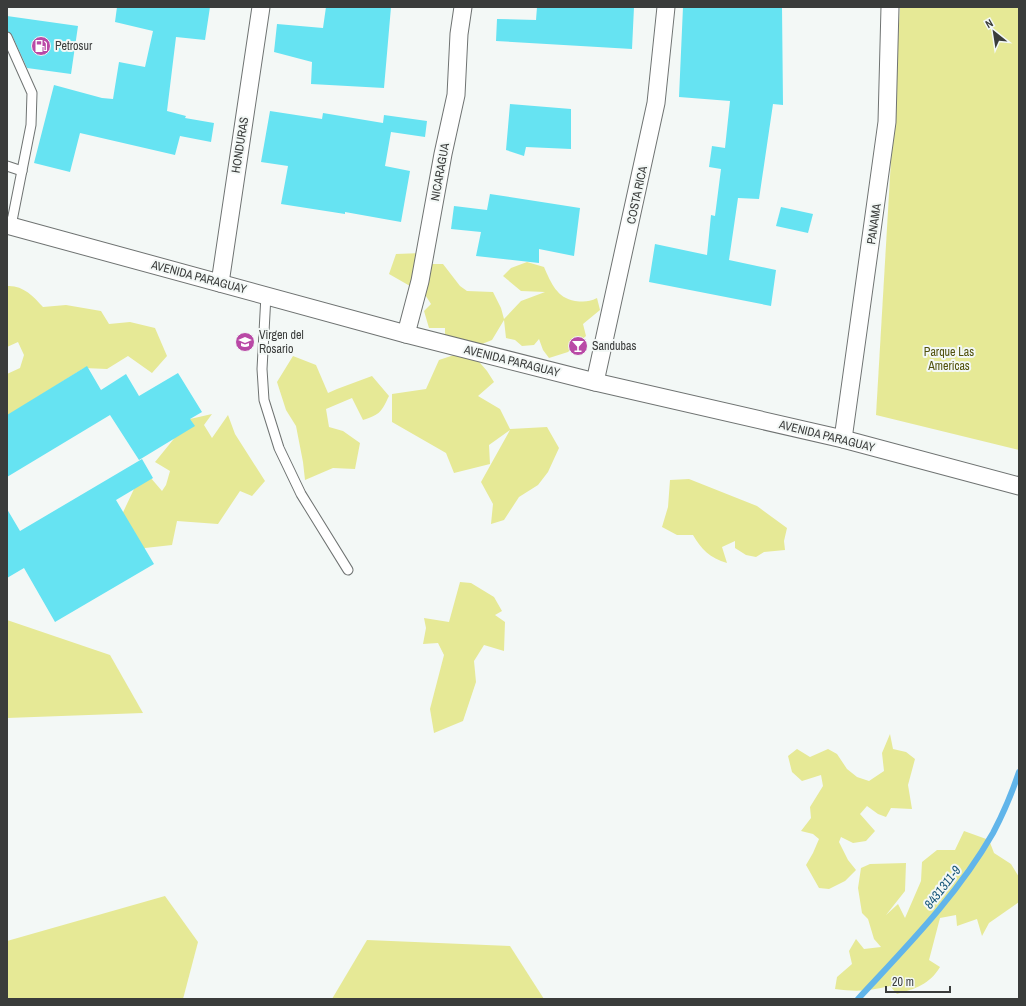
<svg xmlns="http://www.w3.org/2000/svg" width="1026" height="1006" viewBox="0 0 1026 1006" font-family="'Archivo Narrow',sans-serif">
<rect width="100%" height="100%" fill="#f3f8f6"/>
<g fill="#e6e996">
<polygon points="900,7 1019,7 1019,450 876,415"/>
<path d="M422,253L428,264H443L460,286L467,291L493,292L501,308L504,319L521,301L545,292L521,291L503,276L511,268L527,262L544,267C551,283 557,298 575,301C584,302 589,302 597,298L600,310L583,324L586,336L568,352L549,358L543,350L539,339L534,345L522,346L515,340L506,338L504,320L492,340L477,346L445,339V328H429L424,311L431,304L424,293L419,298L410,286L389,274L396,254Z"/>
<path d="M7,286C23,285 33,296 43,307L66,305L101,311L109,324L130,322L155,328L167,356L152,373L128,356L107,369L84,368L7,416V374L20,368L24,355L18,342L7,347Z"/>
<polygon points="469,350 487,371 494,382 478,396 500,409 510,429 547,427 559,448 548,472 538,485 519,497 504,520 491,524 493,504 481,482 510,430 489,445 490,464 454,473 446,453 392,422 392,394 426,389 439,360"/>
<path d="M293,356L316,365L328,393L337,389L372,376L389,396C381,412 381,414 363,420L352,398L326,409L329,427L343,431L360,443L355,469L333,468L305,480L303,462L296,426L286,410L277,382Z"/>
<polygon points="212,414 204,425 212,438 228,415 235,434 265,481 252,496 240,491 218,524 177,521 172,545 145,548 133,560 118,523 134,489 150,477 162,491 166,485 170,471 155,462 190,419"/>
<path d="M689,479L757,506L787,528L784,541L785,550L764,552L756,557L746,555L735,548V541L722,547L727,563C710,558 701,549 693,535H677L662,527L668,507L670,480Z"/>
<polygon points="460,582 471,583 494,597 502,611 495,615 505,622 504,651 484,645 474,661 476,682 463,721 434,733 430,709 444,655 438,643 423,644 426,628 424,618 449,622"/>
<polygon points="7,620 110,655 143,713 7,718"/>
<polygon points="890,734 893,749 906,752 915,759 908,785 912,809 891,808 886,817 878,814 867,806 860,814 875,831 866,841 853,843 841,837 839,842 848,860 856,870 845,881 829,889 819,888 806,865 813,853 819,839 813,834 801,831 811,818 810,807 823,786 821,775 802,781 792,772 788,756 797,749 810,757 828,749 837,754 847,769 857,777 869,781 884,771 882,753"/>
<path d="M964,831L989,840L994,853L1011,864L1019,877V902L989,923L982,936L977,919L957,926L956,915L940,918L929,960L940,967C930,984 915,989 897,994L890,986C869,991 857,992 835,989L837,977L852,964L849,951L856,939L864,949L881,947L874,939L868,919L862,913L858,888L861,868L870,864L906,863L905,891L886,915L898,904L905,918L921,881L922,862L937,850H955Z"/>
<polygon points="165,896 198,942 183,999 7,999 7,941"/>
<polygon points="367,940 510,946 544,999 332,999"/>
</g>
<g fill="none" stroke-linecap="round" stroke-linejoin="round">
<path stroke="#61b5ea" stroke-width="6" d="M858,999C906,947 957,896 993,833C1003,814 1012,793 1019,772"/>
</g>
<g fill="#66e3f2">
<polygon points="117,7 210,7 205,40 176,37 167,111 186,116 185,118 214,123 211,142 180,136 175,155 80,133 70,172 34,163 54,85 102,98 113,99 119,62 145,67 153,31 115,22"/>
<polygon points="326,7 391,7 384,88 311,84 312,62 274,52 277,24 323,28"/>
<polygon points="537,7 634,7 632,49 496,41 497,19 536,20"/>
<polygon points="683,7 782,7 783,105 773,104 759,199 738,198 729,260 776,270 771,306 649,282 655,244 707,255 711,215 715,216 721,169 709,167 712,146 725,148 730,101 679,97"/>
<polygon points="7,16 78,26 71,74 27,68 12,35 7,31"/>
<polygon points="510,104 571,109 571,149 526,147 524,156 506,150"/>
<polygon points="270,111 322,119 323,113 383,123 384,115 427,121 425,137 391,132 385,166 410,171 401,222 345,212 345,214 281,204 288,166 261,162"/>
<polygon points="490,194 580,208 574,256 539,249 539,263 476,256 481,232 451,229 454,206 487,210"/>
<polygon points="781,207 813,214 808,233 776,226"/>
<polygon points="87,366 101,390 126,374 139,396 178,373 202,412 190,419 195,426 139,460 110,415 7,477 7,415"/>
<polygon points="142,459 153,478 116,500 154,564 55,622 24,568 7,578 7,509 20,531"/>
</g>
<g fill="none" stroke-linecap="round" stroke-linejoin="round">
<defs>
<g id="service">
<polyline points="7,37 32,93 31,125 11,226"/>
<polyline points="7,166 22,171"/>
<polyline points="266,295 262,369 264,400 279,448 301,494 348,570"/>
</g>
<g id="minor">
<polyline points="7,225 406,334 595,382 843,439 1019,486"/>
<polyline points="220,283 261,7"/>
<polyline points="406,334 420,281 443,154 456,95 459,34 463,7"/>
<polyline points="595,382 656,103 666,7"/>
<polyline points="843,439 887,122 890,7"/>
</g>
</defs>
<use href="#service" stroke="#6f7372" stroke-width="11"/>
<use href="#minor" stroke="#6f7372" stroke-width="19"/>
<use href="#service" stroke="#fff" stroke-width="9"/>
<use href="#minor" stroke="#fff" stroke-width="17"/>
</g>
<defs>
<symbol id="fuel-disc" viewBox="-11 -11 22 22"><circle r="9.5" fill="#b949a6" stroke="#f3f8f6"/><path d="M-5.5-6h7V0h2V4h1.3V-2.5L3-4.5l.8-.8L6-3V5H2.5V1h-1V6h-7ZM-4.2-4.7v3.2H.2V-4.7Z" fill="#fff"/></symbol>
<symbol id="school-disc" viewBox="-11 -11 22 22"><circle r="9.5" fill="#b949a6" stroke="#f3f8f6"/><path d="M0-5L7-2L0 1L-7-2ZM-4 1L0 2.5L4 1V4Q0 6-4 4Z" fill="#fff"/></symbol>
<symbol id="bar-disc" viewBox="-11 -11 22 22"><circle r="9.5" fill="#b949a6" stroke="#f3f8f6"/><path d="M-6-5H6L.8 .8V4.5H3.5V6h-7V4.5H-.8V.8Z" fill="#fff"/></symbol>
</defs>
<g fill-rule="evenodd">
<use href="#fuel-disc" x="30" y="35" width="22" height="22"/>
<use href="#school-disc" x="234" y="331" width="22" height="22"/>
<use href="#bar-disc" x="567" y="335" width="22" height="22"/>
</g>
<g text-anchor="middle" stroke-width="4" stroke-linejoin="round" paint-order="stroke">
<g font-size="12" fill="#3a3c3b" stroke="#f3f8f6" text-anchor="start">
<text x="55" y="50">Petrosur</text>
<text x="259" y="339">Virgen del<tspan x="259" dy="14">Rosario</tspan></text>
<text x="592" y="350">Sandubas</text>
</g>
<g font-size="12" fill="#3a3c3b" stroke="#f3f8f6">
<text transform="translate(240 145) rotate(-81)" y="4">HONDURAS</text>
<text transform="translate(440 172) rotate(-80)" y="4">NICARAGUA</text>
<text transform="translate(637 195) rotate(-78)" y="4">COSTA RICA</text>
<text transform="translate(874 224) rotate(-82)" y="4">PANAMA</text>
<text transform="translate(199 277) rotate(15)" y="4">AVENIDA PARAGUAY</text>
<text transform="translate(512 361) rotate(14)" y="4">AVENIDA PARAGUAY</text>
<text transform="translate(827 436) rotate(14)" y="4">AVENIDA PARAGUAY</text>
</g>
<g font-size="12" fill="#51510d" stroke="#f3f8f6">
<text x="949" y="356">Parque Las<tspan x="949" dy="14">Americas</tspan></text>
</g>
<g font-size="13" font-style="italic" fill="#16567a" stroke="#f3f8f6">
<text transform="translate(942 887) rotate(-52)" y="5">8431311-9</text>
</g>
</g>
<rect width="1026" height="1006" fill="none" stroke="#3a3c3b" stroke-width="16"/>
<g transform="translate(994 32) rotate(330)" stroke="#f3f8f6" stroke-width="3" paint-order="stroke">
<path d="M0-3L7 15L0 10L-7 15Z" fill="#3a3c3b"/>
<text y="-6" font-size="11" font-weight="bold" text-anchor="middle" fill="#3a3c3b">N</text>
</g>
<path d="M886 986v6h64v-6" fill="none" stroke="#3a3c3b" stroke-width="2"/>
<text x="892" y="986" font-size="12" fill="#3a3c3b" stroke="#f3f8f6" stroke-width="3" paint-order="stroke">20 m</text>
</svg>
